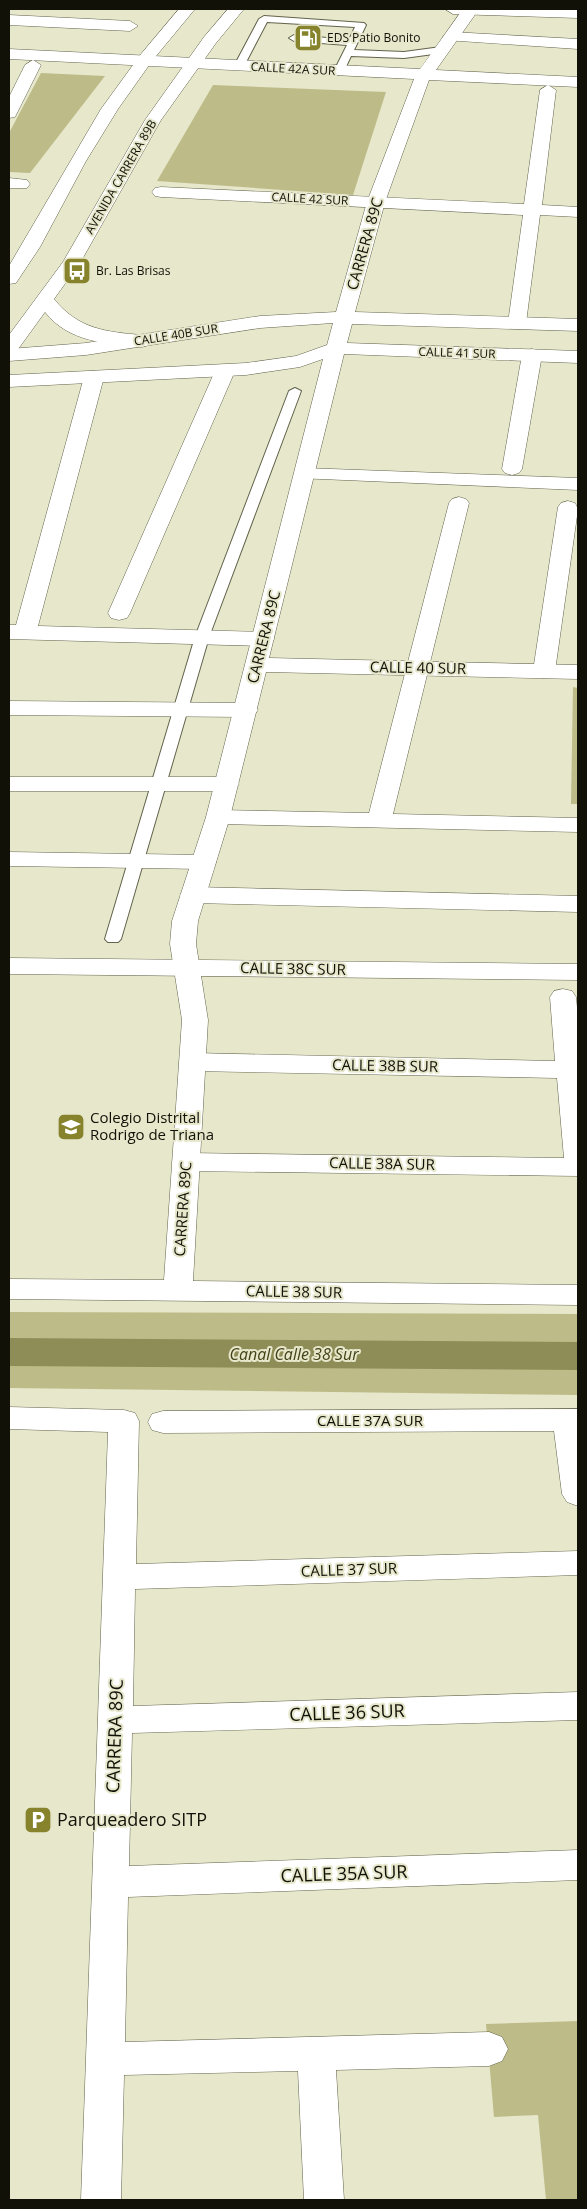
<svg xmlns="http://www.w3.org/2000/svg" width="587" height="2209" viewBox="0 0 587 2209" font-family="'Open Sans',sans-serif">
<rect width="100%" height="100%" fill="#e7e7cc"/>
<g fill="#bdbc88">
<polygon points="41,73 105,76 30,173 9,172 9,133"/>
<polygon points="213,85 386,92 353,195 157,181"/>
<polygon points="573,687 578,688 578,804 571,804"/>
<polygon points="9,1312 578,1314 578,1395 9,1388"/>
<polygon points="578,2021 578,2200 546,2200 538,2115 494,2117 486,2024"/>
</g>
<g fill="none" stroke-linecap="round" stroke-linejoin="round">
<polygon fill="#8f8d57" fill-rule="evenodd" points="9,1338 578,1342 578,1370 9,1366"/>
<defs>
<g id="service">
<polygon points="264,16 364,23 366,25 354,50 404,52 441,47 446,50 441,53 404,58 351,56 344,71 339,74 334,71 347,45 294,41 289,38 294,35 349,40 355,27 267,22 244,66 236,68 234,66 259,19"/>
<polygon points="295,388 301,391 209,637 121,939 118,942 108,942 105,939 195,637 289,391"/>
</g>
<g id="minor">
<polygon points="445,9 578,9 578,18 453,14"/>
<polygon points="9,15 130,21 138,26 130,31 9,25"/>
<polygon points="451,32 578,39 578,49 445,40 443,37"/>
<polygon points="33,60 41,65 15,117 9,118 9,97 25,65"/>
<polygon points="548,85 556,90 542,205 578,207 578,217 540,215 526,323 524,327 510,327 508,323 523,215 161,197 155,196 152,192 155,188 161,187 524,204 540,90"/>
<polygon points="9,178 27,180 30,184 27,188 9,188"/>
<polygon points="532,349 539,351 542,355 522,469 519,473 512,475 505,473 502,469 522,355 525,351"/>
<polygon points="225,365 232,367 235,371 130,613 127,618 119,620 111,618 108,613 215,371 218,367"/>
<polygon points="94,371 101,373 104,377 38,626 263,632 271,634 274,639 271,644 263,646 9,639 9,625 16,625 84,377 87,373"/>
<polygon points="304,468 578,478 578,490 297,478 294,474 297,470"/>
<polygon points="459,497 466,499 469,503 393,814 578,818 578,832 218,824 209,822 206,817 209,812 218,810 369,813 449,503 452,499"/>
<polygon points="568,501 575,503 578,509 555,671 552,676 544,678 536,676 533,671 558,507 561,503"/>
<polygon points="9,701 246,703 254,705 258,710 254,715 246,717 9,715"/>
<polygon points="9,777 227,777 235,779 239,784 235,789 227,791 9,791"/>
<polygon points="9,852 204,855 213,857 216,862 213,867 204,869 9,866"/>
<polygon points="193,887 578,896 578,912 193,903 184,900 180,895 184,890"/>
<polygon points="9,958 578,964 578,980 9,974"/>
<polygon points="563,989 572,991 576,997 578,1018 578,1176 186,1171 176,1169 172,1162 176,1155 186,1153 564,1158 557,1078 193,1071 183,1068 179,1062 183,1056 193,1053 555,1061 550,997 554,991"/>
<polygon points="9,1407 124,1410 135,1413 139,1421 136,1564 578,1551 578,1575 135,1589 133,1706 578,1692 578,1720 132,1733 129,1866 578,1850 578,1880 128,1897 125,2042 489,2032 502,2037 508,2049 502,2061 489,2066 336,2070 344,2200 304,2200 298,2071 124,2075 121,2200 81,2200 108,1432 9,1429"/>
<polygon points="578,1409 578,1506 567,1502 562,1494 554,1431 163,1433 152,1430 148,1422 152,1414 163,1411"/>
</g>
<polygon id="tertiary" points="463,9 479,9 436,70 578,77 578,87 429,80 385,202 355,312 578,319 578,331 352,324 347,343 578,351 578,363 344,354 269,658 578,665 578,679 266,672 230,817 198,921 196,944 208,1020 193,1281 578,1285 578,1305 9,1299 9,1279 164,1280 182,1020 170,944 172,921 206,817 323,359 300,367 246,375 9,387 9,375 246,363 296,356 327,345 333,323 260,328 86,355 9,361 9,349 86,343 260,316 336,312 367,202 414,79 9,59 9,49 420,69"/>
<g id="secondary">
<polygon points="179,9 195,9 152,61 118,109 86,161 40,247 16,283 9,284 9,266 101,109 141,54"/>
<path d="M228,9H244L216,43L161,120L80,263L54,299C78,329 106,332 142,335L149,337L152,341L149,345L142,347C107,344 68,342 45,312L16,352L9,354V335L63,262L145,120L204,37Z"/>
</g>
</defs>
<use href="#service" stroke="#63634c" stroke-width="2"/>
<use href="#minor" stroke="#63634c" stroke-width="1"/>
<use href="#tertiary" stroke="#63634c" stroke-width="1"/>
<use href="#secondary" stroke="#63634c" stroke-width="1"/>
<use href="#service" fill="#fff" fill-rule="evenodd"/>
<use href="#minor" fill="#fff" fill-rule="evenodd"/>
<use href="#tertiary" fill="#fff" fill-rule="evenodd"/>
<use href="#secondary" fill="#fff" fill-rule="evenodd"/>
</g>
<defs>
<symbol id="fuel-square" viewBox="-11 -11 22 22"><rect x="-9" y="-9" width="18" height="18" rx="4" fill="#86832c" stroke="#e7e7cc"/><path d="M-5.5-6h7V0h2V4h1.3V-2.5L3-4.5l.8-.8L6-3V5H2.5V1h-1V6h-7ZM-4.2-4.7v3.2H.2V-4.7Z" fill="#fff"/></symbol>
<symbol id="bus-square" viewBox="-11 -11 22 22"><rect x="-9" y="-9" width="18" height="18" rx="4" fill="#86832c" stroke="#e7e7cc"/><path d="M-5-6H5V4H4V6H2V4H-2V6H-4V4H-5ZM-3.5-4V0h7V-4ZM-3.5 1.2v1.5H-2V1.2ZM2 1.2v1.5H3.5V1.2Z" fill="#fff"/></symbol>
<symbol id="school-square" viewBox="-11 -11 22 22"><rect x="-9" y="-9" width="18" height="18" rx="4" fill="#86832c" stroke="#e7e7cc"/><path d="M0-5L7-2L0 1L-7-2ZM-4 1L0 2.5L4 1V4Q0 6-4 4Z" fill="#fff"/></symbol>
<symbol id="parking-square" viewBox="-11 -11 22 22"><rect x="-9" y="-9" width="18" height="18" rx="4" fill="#86832c" stroke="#e7e7cc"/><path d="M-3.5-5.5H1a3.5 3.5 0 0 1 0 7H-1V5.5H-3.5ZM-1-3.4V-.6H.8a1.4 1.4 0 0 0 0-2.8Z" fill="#fff"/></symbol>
</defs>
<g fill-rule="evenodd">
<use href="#fuel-square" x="292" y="22" width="32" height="32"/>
<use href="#bus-square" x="61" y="255" width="32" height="32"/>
<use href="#school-square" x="55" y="1111" width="32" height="32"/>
<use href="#parking-square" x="22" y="1804" width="32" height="32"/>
</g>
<g text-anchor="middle" stroke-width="4" stroke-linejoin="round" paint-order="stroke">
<g font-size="12" fill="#111108" stroke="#e7e7cc" text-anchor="start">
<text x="327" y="42">EDS Patio Bonito</text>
<text x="96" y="275">Br. Las Brisas</text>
</g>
<g font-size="12" fill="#111108" stroke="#e7e7cc">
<text transform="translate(293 69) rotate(3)" y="4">CALLE 42A SUR</text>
<text transform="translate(121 177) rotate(-60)" y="4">AVENIDA CARRERA 89B</text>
<text transform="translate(310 199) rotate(3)" y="4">CALLE 42 SUR</text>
<text transform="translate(176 335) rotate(-9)" y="4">CALLE 40B SUR</text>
<text transform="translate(457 353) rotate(2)" y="4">CALLE 41 SUR</text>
</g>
<g font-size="15" fill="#111108" stroke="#e7e7cc">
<text transform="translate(365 244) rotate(-74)" y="5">CARRERA 89C</text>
<text transform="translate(264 637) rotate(-76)" y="5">CARRERA 89C</text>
<text transform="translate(418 668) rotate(1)" y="5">CALLE 40 SUR</text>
<text transform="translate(293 969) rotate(1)" y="5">CALLE 38C SUR</text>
<text transform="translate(385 1066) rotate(1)" y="5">CALLE 38B SUR</text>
<text transform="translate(382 1164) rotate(1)" y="5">CALLE 38A SUR</text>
<text transform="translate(183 1209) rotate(-86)" y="5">CARRERA 89C</text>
<text transform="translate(294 1292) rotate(1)" y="5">CALLE 38 SUR</text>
<text x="370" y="1426">CALLE 37A SUR</text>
<text transform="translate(349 1570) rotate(-2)" y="5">CALLE 37 SUR</text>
</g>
<g font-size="15" fill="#111108" stroke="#e7e7cc" text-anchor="start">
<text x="90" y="1123">Colegio Distrital<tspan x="90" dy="17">Rodrigo de Triana</tspan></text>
</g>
<g font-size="16" font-style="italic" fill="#444217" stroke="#e7e7cc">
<text x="294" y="1360">Canal Calle 38 Sur</text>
</g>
<g font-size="18" fill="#111108" stroke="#e7e7cc">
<text transform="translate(347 1713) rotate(-2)" y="6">CALLE 36 SUR</text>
<text transform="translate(115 1736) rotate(-88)" y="6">CARRERA 89C</text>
<text transform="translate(344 1874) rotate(-2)" y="6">CALLE 35A SUR</text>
</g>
<g font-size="18" fill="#111108" stroke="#e7e7cc" text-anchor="start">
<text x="57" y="1826">Parqueadero SITP</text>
</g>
</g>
<rect width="587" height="2209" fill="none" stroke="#111108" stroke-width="20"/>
</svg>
